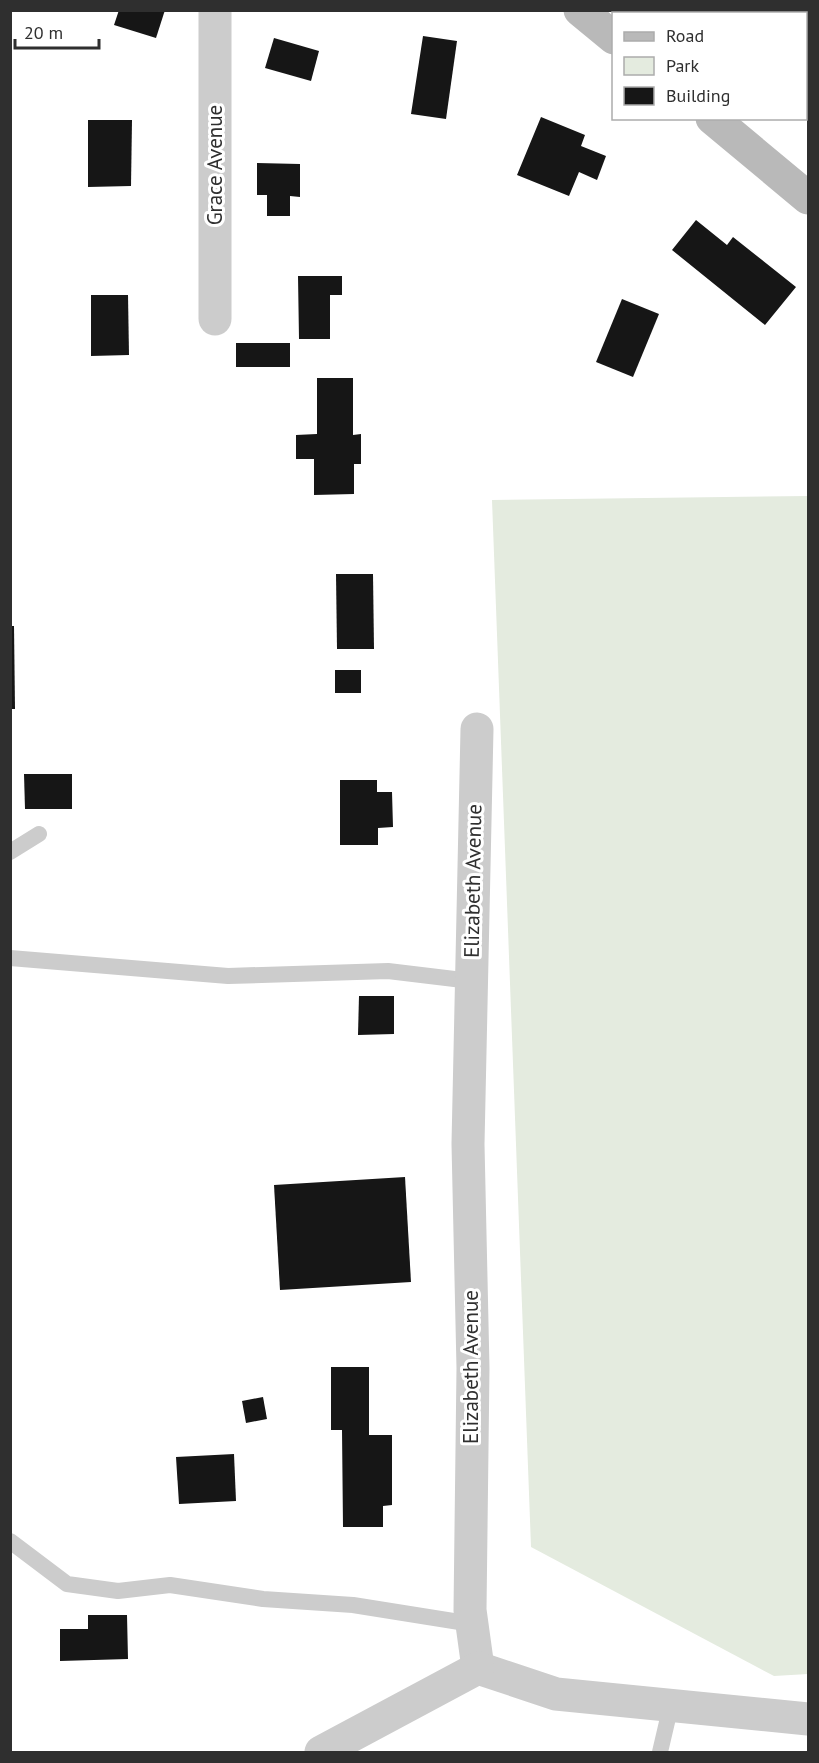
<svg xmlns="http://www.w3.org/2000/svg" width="819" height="1763" viewBox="0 0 819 1763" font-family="'PT Sans',sans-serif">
<rect width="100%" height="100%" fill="#fff"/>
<polygon fill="#e4ebdf" points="808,496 808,1674 774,1676 531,1547 492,500"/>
<g fill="#161616">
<polygon points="119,10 165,10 156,38 114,25"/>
<polygon points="710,10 755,10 753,14 714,14"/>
<polygon points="808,29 808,101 806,105 806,33"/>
<polygon points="423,36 457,41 446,119 411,114"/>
<polygon points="274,38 319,51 311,81 265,68"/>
<polygon points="541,117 585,135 581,146 606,156 597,180 579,172 569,196 517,175"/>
<polygon points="88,120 132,120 131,186 88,187"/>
<polygon points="257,163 300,164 300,197 290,196 290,216 267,216 267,195 257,195"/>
<polygon points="696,220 727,245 733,237 796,287 765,325 672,250"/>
<polygon points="298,276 342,276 342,295 330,295 330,339 299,339"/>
<polygon points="91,295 128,295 129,355 91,356"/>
<polygon points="622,299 659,314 633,377 596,362"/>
<rect x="236" y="343" width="54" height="24"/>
<polygon points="317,378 353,378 353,435 361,434 361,464 354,464 354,494 314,495 314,459 296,459 296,435 317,434"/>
<polygon points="336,574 373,574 374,649 337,649"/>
<polygon points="10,626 14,626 15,709 10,709"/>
<rect x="335" y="670" width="26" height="23"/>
<polygon points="24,774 72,774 72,809 25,809"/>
<polygon points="340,780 377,780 377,792 392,792 393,827 378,828 378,845 340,845"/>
<polygon points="359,996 394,996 394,1034 358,1035"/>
<polygon points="405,1177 411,1282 280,1290 274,1185"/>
<polygon points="331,1367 369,1367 369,1435 392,1435 392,1505 383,1506 383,1527 343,1527 342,1430 331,1430"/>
<polygon points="263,1397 267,1419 246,1423 242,1401"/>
<polygon points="234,1454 236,1501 179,1504 176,1457"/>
<polygon points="88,1615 127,1615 128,1659 60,1661 60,1629 88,1629"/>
</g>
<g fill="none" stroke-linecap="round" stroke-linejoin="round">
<g stroke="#ccc" stroke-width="16">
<polyline points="10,852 39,834"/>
<polyline points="10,958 228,976 388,971 471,981"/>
<polyline points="10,1541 67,1584 118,1591 170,1585 263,1599 353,1605 472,1624"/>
<polyline points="660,1752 671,1705"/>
</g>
<g stroke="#ccc" stroke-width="33">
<polyline points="215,10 215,319"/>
<polyline points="477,729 468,1144 473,1368 470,1610 478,1668"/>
<polyline points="478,1668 556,1694 808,1719"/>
<polyline points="321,1752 478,1668"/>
</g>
<g stroke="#b9b9b9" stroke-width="33">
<polyline points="580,10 614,38"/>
<polyline points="712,118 808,198"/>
</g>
</g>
<g text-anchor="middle" stroke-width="6" stroke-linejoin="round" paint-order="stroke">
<g font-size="21" fill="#2f2f2f" stroke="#fff">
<text transform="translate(215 165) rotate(-90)" y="7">Grace Avenue</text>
<text transform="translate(473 881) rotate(-89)" y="7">Elizabeth Avenue</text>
<text transform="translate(471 1367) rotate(-90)" y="7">Elizabeth Avenue</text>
</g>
</g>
<rect width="819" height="1763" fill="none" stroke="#2f2f2f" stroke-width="24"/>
<rect x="612" y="12" width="195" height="108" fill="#ffffff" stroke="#acacac" stroke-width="1.5"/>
<rect x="624" y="32" width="30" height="9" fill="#b9b9b9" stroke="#acacac" stroke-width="1.5"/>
<text x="666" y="42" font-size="18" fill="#2f2f2f">Road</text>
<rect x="624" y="57" width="30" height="18" fill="#e4ebdf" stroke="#acacac" stroke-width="1.5"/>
<text x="666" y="72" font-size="18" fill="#2f2f2f">Park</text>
<rect x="624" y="87" width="30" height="18" fill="#161616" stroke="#acacac" stroke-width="1.5"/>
<text x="666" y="102" font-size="18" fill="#2f2f2f">Building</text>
<path d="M15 39v9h84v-9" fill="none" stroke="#2f2f2f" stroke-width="3"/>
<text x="24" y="39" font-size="18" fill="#2f2f2f" stroke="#ffffff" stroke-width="4.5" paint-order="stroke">20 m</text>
</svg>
